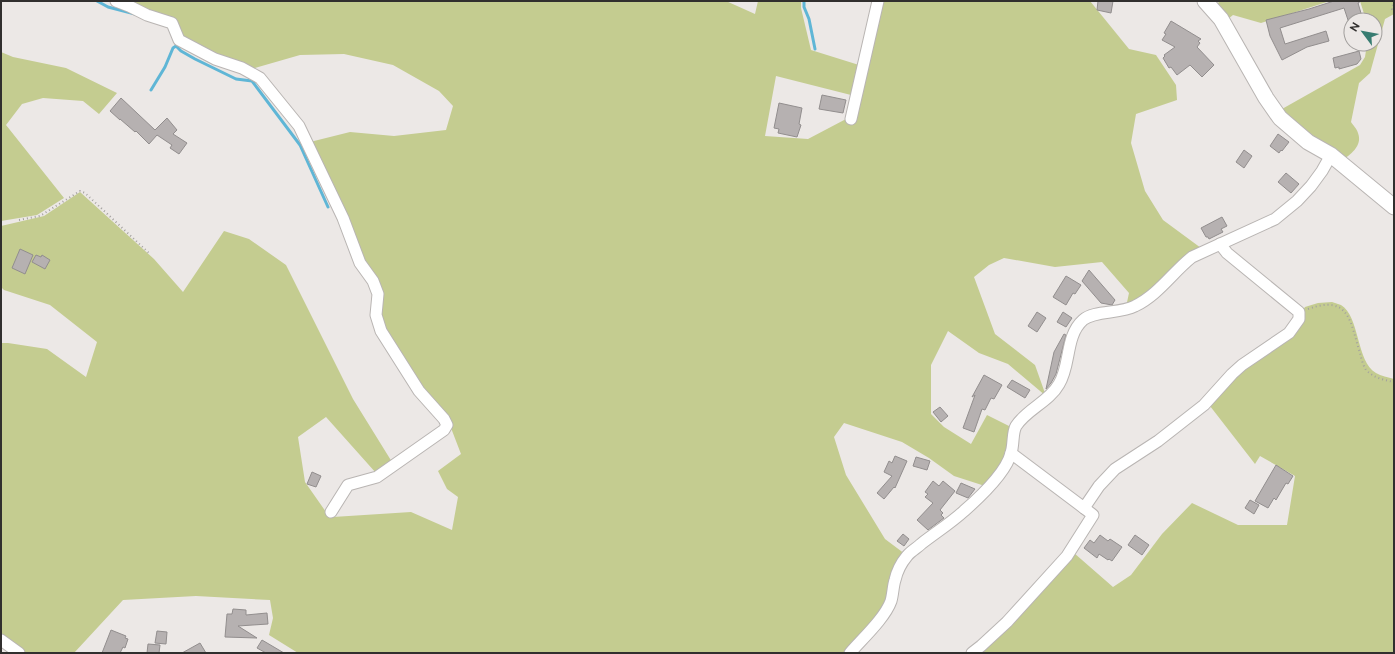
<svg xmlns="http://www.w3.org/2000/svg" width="1395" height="654" viewBox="0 0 1395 654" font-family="Raleway,sans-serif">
<rect width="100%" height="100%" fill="#ece8e6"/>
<g fill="#c4cc90">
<polygon points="127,1 726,1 755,14 758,1 801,1 801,8 811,50 859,65 851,95 776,76 765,136 808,139 846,119 882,1 1090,1 1129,49 1156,55 1176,85 1177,100 1136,114 1131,143 1145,191 1163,220 1201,248 1157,288 1126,307 1129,293 1102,262 1055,267 1004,258 989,265 974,277 995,334 1035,365 1046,396 1008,364 979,353 948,331 931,365 931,414 944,427 971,444 987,415 1013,428 1006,459 985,486 954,476 929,458 902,442 844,423 834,437 846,475 885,539 905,554 882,608 847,653 298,653 269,635 273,618 270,600 196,596 123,600 74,653 24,653 1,634 1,343 8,343 47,349 86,377 97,342 50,305 4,290 1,287 1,226 44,216 80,192 154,259 183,292 224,231 249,239 286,265 353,399 392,462 376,473 326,417 298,437 305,482 326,512 333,517 411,512 452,530 458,497 447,489 438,471 461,454 451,428 418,386 384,329 364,265 310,142 350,132 394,136 446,130 453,106 439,91 393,65 344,54 300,55 248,70 184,40 176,20"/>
<polygon points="1220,1 1330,1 1261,23 1233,15 1228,19 1216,5"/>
<path d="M1360,1H1394V14L1385,19L1370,73L1359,83L1351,122C1353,125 1357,129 1358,133C1363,146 1350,155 1341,161L1292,121L1282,109L1360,65L1365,57L1367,44H1375V20H1366Z"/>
<polygon points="1,52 13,57 66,68 117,93 99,114 83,101 43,98 22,104 6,125 64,198 37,215 1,221"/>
<path d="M1332,302C1335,303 1338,304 1341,305C1360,316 1356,362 1376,373C1381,376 1388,377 1394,379V653H976L1074,553L1113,587L1131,575L1162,534L1192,503L1238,525H1287L1295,476L1260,456L1255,464L1210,406L1235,374L1284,339L1305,307L1318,303Z"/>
</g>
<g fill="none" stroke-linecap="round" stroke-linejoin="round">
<g stroke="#5fb6d6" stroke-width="3">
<polyline points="97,1 108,7 135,14"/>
<polyline points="804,1 804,7 809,19 815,49"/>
<polyline points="151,90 165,67 173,48 176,46 181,51 195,59 236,79 252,81 300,145 328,207"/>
</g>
</g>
<g fill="#b6b1b1" stroke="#928e8e">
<polygon points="1098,1 1113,1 1111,13 1097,10"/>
<polygon points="1334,1 1359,1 1359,3 1358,3 1363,20 1348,20 1344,8 1280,28 1285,44 1326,31 1329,41 1307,47 1282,60 1270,36 1266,20 1309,9"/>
<polygon points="1171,21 1201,39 1198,41 1200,43 1197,47 1214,65 1202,77 1190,65 1177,75 1171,67 1169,68 1163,58 1165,56 1164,55 1175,47 1162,40 1166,34 1164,33"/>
<polygon points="1359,51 1361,59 1357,64 1339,69 1339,67 1335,68 1333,58"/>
<polygon points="822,95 846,100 843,113 819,109"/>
<polygon points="121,98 155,130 167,118 177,130 173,134 187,143 179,154 170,148 172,145 157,135 149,144 136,131 135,132 120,119 120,120 110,111"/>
<polygon points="779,103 802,108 799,124 801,125 797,137 778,133 779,129 774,128"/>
<polygon points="1278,134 1289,142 1282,151 1281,150 1279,153 1270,146"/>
<polygon points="1244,150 1252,156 1244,168 1236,162"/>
<polygon points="1286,173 1299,184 1291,193 1278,182"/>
<polygon points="1222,217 1227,226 1221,229 1223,232 1209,239 1208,237 1206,237 1201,228"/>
<polygon points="20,249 33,255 25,274 12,268"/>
<polygon points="36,255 41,257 42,255 50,260 45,269 32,262"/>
<polygon points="1089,270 1115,300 1112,305 1101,303 1082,281"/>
<polygon points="1066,276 1081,285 1075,294 1073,293 1066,305 1053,297"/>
<polygon points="1037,312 1046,318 1037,332 1028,326"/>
<polygon points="1063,312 1072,318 1066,327 1057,322"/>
<polygon points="1064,334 1066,335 1056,374 1051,383 1046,389 1054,352"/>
<polygon points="984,375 1002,385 994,399 991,398 985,410 982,409 974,432 963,428 975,395 972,397"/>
<polygon points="1012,380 1030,390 1025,398 1007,387"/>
<polygon points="940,407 948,416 941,422 933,412"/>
<polygon points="895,456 907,461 895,488 894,487 884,499 877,493 892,476 884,472 889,461 892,463"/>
<polygon points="916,457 930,461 927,470 913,466"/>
<polygon points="1276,465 1293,476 1288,484 1286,483 1276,500 1274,498 1268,508 1255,501"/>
<polygon points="312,472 321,476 316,487 307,484"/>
<polygon points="933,481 939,486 943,481 955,491 940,510 943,513 941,515 944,518 928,530 917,520 933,503 925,497 928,494 925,492"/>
<polygon points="961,483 975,489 968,498 956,493"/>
<polygon points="1250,500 1259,505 1254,514 1245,508"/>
<polygon points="903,534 909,539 904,546 897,541"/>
<polygon points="1100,535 1108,541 1110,539 1122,547 1112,561 1109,559 1108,560 1099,554 1097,558 1084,548 1090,540 1094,543"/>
<polygon points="1135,535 1149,545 1142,555 1128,545"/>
<polygon points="233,609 246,610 246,615 267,613 268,624 238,626 257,638 225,637 227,614 232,614"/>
<polygon points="111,630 126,636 125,638 128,639 125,648 123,647 120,653 102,653"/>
<polygon points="157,631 167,632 166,644 155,643"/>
<polygon points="262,640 284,653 266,653 257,648"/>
<polygon points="200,643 206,653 182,653"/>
<polygon points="148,644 160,645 159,653 147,653"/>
</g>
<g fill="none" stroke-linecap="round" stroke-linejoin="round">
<defs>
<g id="street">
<polyline points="116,1 129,6 147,15 172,23 179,40 215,59 242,68 260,78 299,126 343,218 360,263 373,281 378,294 376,315 381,331 419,391 444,419 447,425 444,430 377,477 348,485 331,512"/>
<polyline points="851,119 878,1"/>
<polyline points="1011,453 1084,508 1099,486 1115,469 1158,441 1204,405 1232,374 1242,365 1289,333 1299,319 1299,312 1227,253 1220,244"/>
<polyline points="1,640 19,653"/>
<path d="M850,653C862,639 885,618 891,601C893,594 893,586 895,580C897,571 902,562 907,556C911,551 917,548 921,544C935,533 951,523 964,511C980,497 1006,473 1011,453C1014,444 1012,433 1016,426C1027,409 1049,402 1059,384C1071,365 1065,336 1083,320C1094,310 1120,314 1135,306C1158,295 1172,273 1192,257L1275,219L1297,201L1311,186L1322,171L1331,155"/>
<polyline points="972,653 981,646 1007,622 1067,556 1093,515 1084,508"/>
</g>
<polyline id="secondary" points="1205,1 1221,19 1266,98 1280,118 1308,142 1331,155 1394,207"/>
</defs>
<use href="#street" stroke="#b9b5b3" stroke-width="13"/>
<use href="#secondary" stroke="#b9b5b3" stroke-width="17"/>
<g stroke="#a4a19f" stroke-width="2" stroke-dasharray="1 3" stroke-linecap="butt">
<polyline points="1394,1 1392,9 1394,12"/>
<polyline points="19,220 40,216 80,191 85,193 150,254"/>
<path d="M1308,309C1350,294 1350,322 1360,353C1361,358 1363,365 1366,370C1374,378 1384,380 1394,382"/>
</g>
<use href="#street" stroke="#fff" stroke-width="11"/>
<use href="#secondary" stroke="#fff" stroke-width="15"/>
</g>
<rect width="1395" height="654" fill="none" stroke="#312f2e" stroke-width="4"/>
<g transform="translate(1363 32) rotate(302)"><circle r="19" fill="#ece8e6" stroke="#a19e9c"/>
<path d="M0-3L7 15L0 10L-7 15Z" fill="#377c71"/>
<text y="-6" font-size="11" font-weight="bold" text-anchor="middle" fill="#312f2e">N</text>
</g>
</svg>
